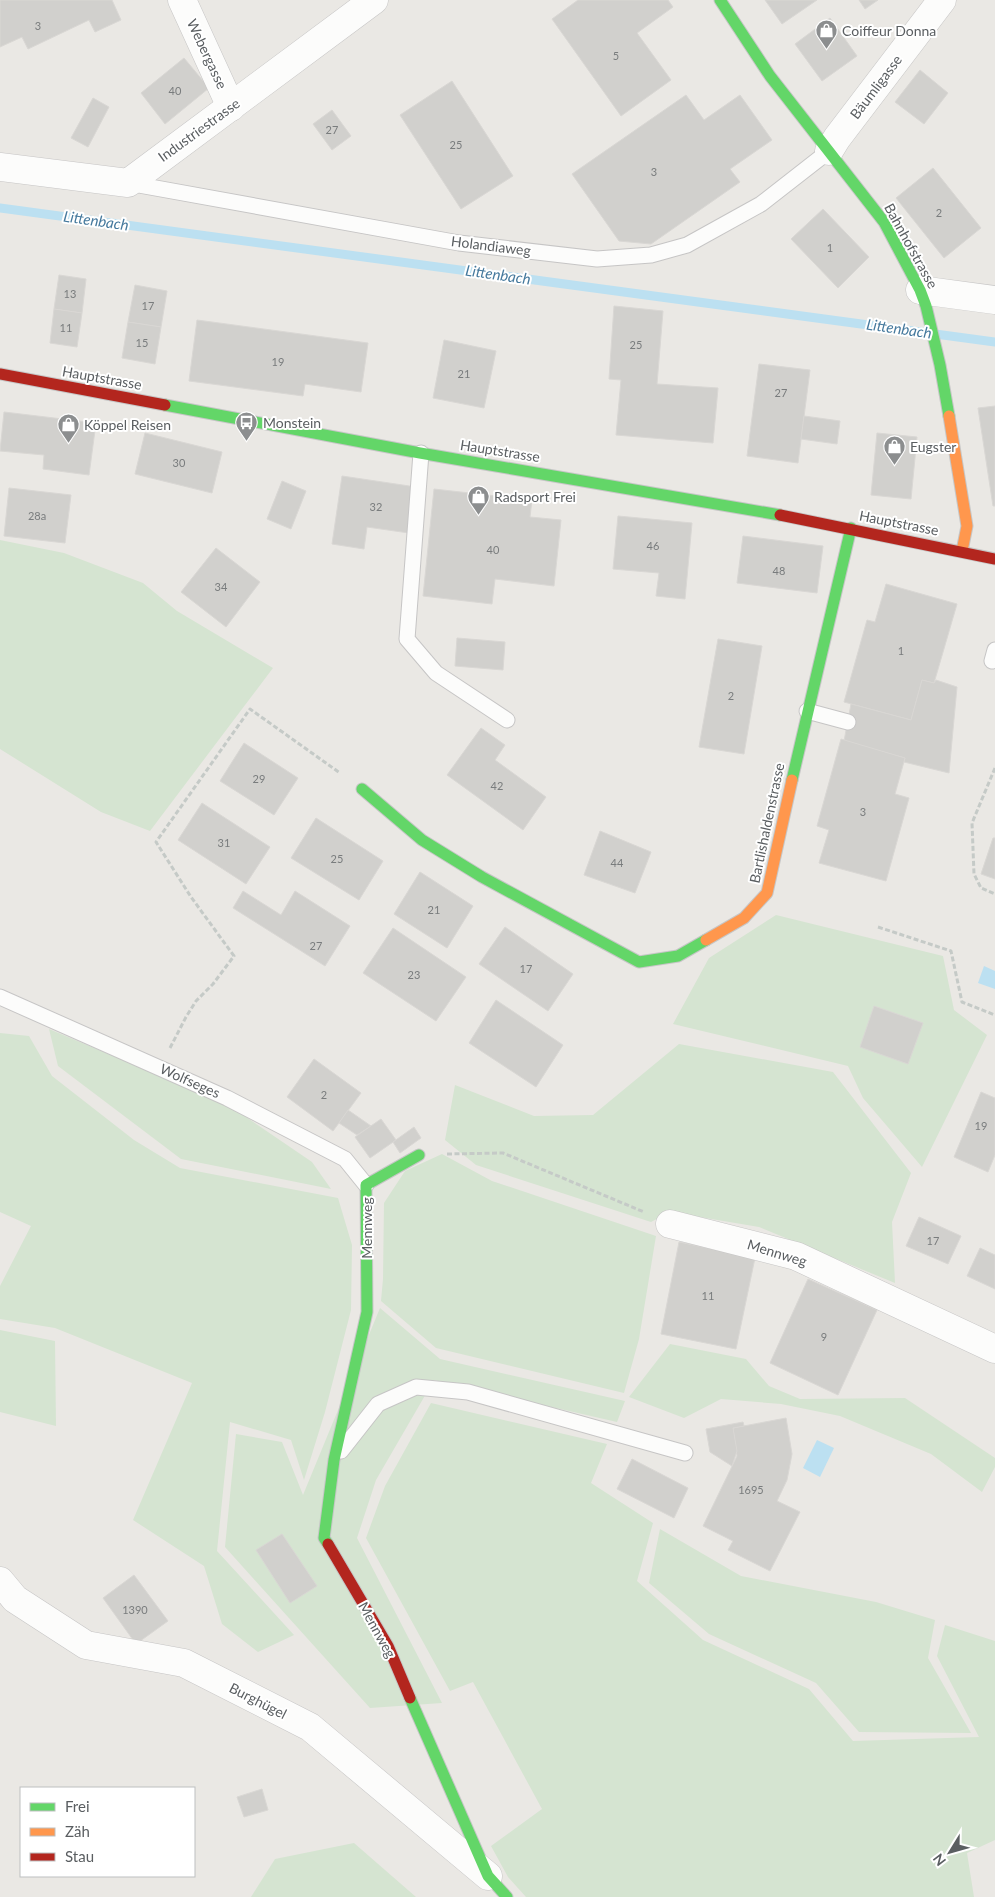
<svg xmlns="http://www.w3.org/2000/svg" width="995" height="1897" viewBox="0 0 995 1897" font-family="Lato,sans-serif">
<rect width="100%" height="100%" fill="#eae8e4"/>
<g fill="#d5e4d1">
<polygon points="0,540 64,553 143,583 177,611 273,668 150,831 101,812 0,749"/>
<polygon points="776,915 943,956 954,1010 987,1035 922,1167 863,1098 848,1066 673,1024 709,958"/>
<polygon points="49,1029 227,1104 312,1162 331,1189 181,1159 58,1066"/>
<polygon points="0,1033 29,1036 52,1076 134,1140 180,1168 338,1198 352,1245 351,1310 325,1412 304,1480 291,1440 230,1422 217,1551 294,1635 258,1652 222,1624 204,1566 133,1520 192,1383 55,1328 0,1319 0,1286 31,1226 0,1212"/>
<polygon points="679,1044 833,1072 911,1173 892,1222 895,1283 759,1227 670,1212 651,1222 476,1165 445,1140 455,1085 534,1116 593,1115"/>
<polygon points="442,1154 492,1181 656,1236 639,1339 624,1393 436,1348 381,1301 383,1279 384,1203 405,1171"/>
<polygon points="380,1308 440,1359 625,1401 617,1422 434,1380 376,1480 357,1538 442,1703 370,1708 225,1547 236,1434 282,1442 303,1495"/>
<polygon points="0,1330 55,1341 56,1426 0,1412"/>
<polygon points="670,1344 746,1359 769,1386 800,1399 905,1398 995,1458 995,1467 982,1492 931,1454 840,1416 781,1404 721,1399 684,1418 629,1397"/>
<polygon points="431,1403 607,1444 591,1483 653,1523 637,1581 703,1640 809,1689 853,1741 979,1737 937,1656 945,1625 995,1641 995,1840 967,1853 974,1897 526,1897 508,1877 491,1846 542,1809 473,1682 450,1691 366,1538 385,1486"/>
<polygon points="660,1529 741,1576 876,1602 935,1620 928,1658 971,1733 859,1732 816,1683 709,1634 649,1583"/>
<polygon points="354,1843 416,1897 251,1897 275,1859"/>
</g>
<g fill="#bce0f1">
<polygon points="984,966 995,971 995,989 978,983"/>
<polygon points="817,1440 834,1448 820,1477 803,1468"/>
</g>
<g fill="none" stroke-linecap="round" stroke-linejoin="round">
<polyline stroke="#bce0f1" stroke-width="9" points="0,208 995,342"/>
</g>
<g fill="#d1d0cd" stroke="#d9d7d4">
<polygon points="0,0 112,0 121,20 95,32 89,20 28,49 22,37 0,47"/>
<polygon points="578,0 668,0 673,7 637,33 671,80 621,116 552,19"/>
<polygon points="765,0 817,0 782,24"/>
<polygon points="859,0 878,0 865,9"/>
<polygon points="830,18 857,56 822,81 795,44"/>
<polygon points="184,58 209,88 165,124 141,93"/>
<polygon points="920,70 948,93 924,124 895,102"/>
<polygon points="452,81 513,176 461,209 400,115"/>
<polygon points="686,95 704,120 740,95 772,140 730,169 740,182 651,244 619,241 572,174"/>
<polygon points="93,98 109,107 88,147 71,138"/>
<polygon points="332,110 351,136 332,150 313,124"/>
<polygon points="933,168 981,228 944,258 896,198"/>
<polygon points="823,209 869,257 838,288 791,239"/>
<polygon points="59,275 86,279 82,313 54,309"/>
<polygon points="135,285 167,291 161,327 128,322"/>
<polygon points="614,306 663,311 657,384 718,388 713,443 616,435 621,380 609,379"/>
<polygon points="54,309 82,313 77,347 50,343"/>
<polygon points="197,320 368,343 361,392 305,384 303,396 189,381"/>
<polygon points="128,322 161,327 155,364 122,358"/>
<polygon points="444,340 496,351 484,408 433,398"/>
<polygon points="759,364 810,370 798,463 747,456"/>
<polygon points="995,406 995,506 993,506 978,408"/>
<polygon points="4,412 96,423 89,475 43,469 44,455 0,451"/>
<polygon points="804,416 840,421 837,444 801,439"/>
<polygon points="145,433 222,452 212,493 135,474"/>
<polygon points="877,433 917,437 911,499 871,495"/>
<polygon points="342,476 416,487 409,533 367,527 364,549 332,544"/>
<polygon points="282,481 306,491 291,529 267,519"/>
<polygon points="9,488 71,495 65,543 4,536"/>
<polygon points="434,489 532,500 530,517 561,520 554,586 495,579 492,604 423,596"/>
<polygon points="618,516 692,523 685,599 656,596 659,573 613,569"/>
<polygon points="743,536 823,546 817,593 737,583"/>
<polygon points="216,548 260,582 226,627 181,592"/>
<polygon points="886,584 957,604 934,683 922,680 911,720 844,702 867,620 875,622"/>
<polygon points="457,638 505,642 503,670 455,666"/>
<polygon points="718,639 762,646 744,754 699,747"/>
<polygon points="922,680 934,683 936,680 957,687 949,773 904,762 905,758 844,741 851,704 911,720"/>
<polygon points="481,728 505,745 495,760 546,797 523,830 447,775"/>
<polygon points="841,739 905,758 895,794 909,798 886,881 819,863 829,830 817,826"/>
<polygon points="244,743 298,778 274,815 220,781"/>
<polygon points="202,803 270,847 246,884 178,840"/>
<polygon points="316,818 383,861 359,900 291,858"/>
<polygon points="600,831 651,852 635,893 584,875"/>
<polygon points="993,838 995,838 995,879 981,874"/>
<polygon points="420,872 473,906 447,948 394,914"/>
<polygon points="243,891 281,915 295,891 350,926 325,966 233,908"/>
<polygon points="505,927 573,974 548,1011 479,964"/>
<polygon points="393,928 466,977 436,1021 363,973"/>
<polygon points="496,1000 563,1045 536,1087 469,1043"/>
<polygon points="874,1006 923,1023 908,1064 860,1047"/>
<polygon points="314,1059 361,1093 333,1131 287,1097"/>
<polygon points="981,1092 995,1098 995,1155 988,1172 954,1157"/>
<polygon points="348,1110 371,1126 357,1135 339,1123"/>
<polygon points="381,1119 396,1140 370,1158 355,1137"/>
<polygon points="414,1127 421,1138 400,1153 393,1142"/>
<polygon points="919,1217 961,1236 948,1264 906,1246"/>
<polygon points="679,1242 755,1258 736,1349 661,1334"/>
<polygon points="980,1248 995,1255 995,1289 967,1276"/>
<polygon points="808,1279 877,1310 838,1395 770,1363"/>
<polygon points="786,1418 792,1454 787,1480 777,1501 800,1512 770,1571 728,1550 733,1541 703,1526 737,1456 733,1428"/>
<polygon points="743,1422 744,1426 733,1428 737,1451 732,1466 710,1452 706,1429"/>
<polygon points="632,1459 688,1488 674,1518 617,1489"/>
<polygon points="282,1534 317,1586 290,1603 256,1550"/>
<polygon points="134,1575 168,1621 136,1644 103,1598"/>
<polygon points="262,1789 268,1810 244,1817 237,1797"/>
</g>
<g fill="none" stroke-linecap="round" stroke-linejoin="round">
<defs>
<g id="lane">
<polyline points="128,183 459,243 597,259 651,255 687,245 761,204 829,151"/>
<polyline points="421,453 407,639 436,673 507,720"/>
<polyline points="992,661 995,650"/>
<polyline points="807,711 848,722"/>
<polyline points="0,997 227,1098 345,1159 366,1185"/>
<polyline points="341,1451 378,1404 416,1387 468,1392 685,1453"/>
</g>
<g id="street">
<polyline points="182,0 231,107"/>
<polyline points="829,151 837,138 942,0"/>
<polyline points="0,167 128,183 374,0"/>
<polyline points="920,290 995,300"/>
<polyline points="670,1224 796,1256 995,1349"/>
<polyline points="0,1581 15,1599 86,1645 184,1663 310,1727 488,1876"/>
</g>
<g id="fast">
<polyline points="720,0 770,76 884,222 920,290 926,306 940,365 949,416"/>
<polyline points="165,405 420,453 780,515"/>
<polyline points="792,780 851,528"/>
<polyline points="362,789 422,840 482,877 639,962 678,956 706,940"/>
<polyline points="328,1544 324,1538 334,1460 367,1312 366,1185 419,1155"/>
<polyline points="410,1698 488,1876 507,1897"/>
</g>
<g id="slow">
<polyline points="949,416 967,526 962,551"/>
<polyline points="706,940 744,918 767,893 792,780"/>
</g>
<g id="jam">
<polyline points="0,374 165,405"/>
<polyline points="780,515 995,559"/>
<polyline points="328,1544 388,1646 410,1698"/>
</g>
</defs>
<use href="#lane" stroke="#c6c5c5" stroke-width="17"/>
<use href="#street" stroke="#c6c5c5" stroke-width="29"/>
<use href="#fast" stroke="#c6c6c6" stroke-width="13"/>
<use href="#slow" stroke="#c6c6c6" stroke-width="13"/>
<use href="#jam" stroke="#c6c6c6" stroke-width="13"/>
<g stroke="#c5cac7" stroke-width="3" stroke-dasharray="5 2.5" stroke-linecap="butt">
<polyline points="995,768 972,823 974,874 981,888 995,894"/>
<polyline points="878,927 951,951 962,1002 995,1015"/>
<polyline points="170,1048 186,1017 196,1001 213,984 234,956 191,897 156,842 250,709 340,773"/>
<polyline points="447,1154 503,1153 644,1212"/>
</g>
<use href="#lane" stroke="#fcfcfb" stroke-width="15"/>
<use href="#street" stroke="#fcfcfb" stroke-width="28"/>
<use href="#fast" stroke="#63d668" stroke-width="11"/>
<use href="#slow" stroke="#ff974d" stroke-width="11"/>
<use href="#jam" stroke="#b3261e" stroke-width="11"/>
</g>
<defs>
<symbol id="shop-pin" viewBox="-11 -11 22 30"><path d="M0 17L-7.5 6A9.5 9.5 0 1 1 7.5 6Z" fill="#8c8e8f" stroke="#fff"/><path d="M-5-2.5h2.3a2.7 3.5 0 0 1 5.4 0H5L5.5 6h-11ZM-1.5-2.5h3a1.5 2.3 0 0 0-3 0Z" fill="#fff"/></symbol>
<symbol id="bus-pin" viewBox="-11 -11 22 30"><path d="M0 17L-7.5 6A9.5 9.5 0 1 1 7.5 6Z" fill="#8c8e8f" stroke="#fff"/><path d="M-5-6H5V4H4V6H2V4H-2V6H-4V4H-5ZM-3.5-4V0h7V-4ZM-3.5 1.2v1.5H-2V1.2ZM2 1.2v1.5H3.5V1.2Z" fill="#fff"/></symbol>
</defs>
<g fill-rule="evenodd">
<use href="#shop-pin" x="814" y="18" width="25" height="34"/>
<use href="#bus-pin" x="234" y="410" width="25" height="34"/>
<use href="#shop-pin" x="56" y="412" width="25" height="34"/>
<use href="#shop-pin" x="882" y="434" width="25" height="34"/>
<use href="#shop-pin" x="466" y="484" width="25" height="34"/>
</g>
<g text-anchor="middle" stroke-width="4" stroke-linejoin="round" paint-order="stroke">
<g font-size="11" fill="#797c7d">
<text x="38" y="30">3</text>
<text x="616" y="60">5</text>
<text x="175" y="95">40</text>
<text x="332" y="134">27</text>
<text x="456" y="149">25</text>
<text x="654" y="176">3</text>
<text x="939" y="217">2</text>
<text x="830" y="252">1</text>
<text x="70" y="298">13</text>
<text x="148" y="310">17</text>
<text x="66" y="332">11</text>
<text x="142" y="347">15</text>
<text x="636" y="349">25</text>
<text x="278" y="366">19</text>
<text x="464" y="378">21</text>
<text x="781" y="397">27</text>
<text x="179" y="467">30</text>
<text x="376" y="511">32</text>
<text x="37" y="520">28a</text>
<text x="653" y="550">46</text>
<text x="493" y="554">40</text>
<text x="779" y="575">48</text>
<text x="221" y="591">34</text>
<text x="901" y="655">1</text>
<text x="731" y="700">2</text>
<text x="259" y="783">29</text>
<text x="497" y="790">42</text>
<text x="863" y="816">3</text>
<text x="224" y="847">31</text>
<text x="337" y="863">25</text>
<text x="617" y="867">44</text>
<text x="434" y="914">21</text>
<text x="316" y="950">27</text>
<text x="526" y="973">17</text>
<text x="414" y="979">23</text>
<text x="324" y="1099">2</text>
<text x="981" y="1130">19</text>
<text x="933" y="1245">17</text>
<text x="708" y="1300">11</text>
<text x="824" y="1341">9</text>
<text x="751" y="1494">1695</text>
<text x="135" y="1614">1390</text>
</g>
<g font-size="14" fill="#5a5e61" stroke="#fff" text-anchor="start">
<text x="842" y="36">Coiffeur Donna</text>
<text x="263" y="428">Monstein</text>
<text x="84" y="430">Köppel Reisen</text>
<text x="910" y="452">Eugster</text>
<text x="494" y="502">Radsport Frei</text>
</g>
<g font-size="14" fill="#5a5e61" stroke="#fff">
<text transform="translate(207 54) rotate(65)" y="5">Webergasse</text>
<text transform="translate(876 87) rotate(-53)" y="5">Bäumligasse</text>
<text transform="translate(199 130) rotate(-36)" y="5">Industriestrasse</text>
<text transform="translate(491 246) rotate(7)" y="5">Holandiaweg</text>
<text transform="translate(911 246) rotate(61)" y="5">Bahnhofstrasse</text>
<text transform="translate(102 378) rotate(10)" y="5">Hauptstrasse</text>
<text transform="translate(500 451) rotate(9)" y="5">Hauptstrasse</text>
<text transform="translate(899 523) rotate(11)" y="5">Hauptstrasse</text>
<text transform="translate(767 823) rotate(-78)" y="5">Bartlishaldenstrasse</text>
<text transform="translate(190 1081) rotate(24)" y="5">Wolfseges</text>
<text transform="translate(367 1228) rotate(-90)" y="5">Mennweg</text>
<text transform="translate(777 1253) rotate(17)" y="5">Mennweg</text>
<text transform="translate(377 1630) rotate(61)" y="5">Mennweg</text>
<text transform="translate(258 1701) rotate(27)" y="5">Burghügel</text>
</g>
<g font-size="15" font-style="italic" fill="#45799d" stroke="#fff">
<text transform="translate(96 221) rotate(8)" y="5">Littenbach</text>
<text transform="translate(498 275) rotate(8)" y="5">Littenbach</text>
<text transform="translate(899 329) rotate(8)" y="5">Littenbach</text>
</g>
</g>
<rect x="20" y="1787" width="175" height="90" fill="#ffffff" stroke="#bdbfc0"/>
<rect x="30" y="1803" width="25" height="8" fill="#63d668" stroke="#bdbfc0"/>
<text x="65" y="1812" font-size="15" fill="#5a5e61">Frei</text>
<rect x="30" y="1828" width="25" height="8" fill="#ff974d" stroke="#bdbfc0"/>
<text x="65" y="1837" font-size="15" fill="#5a5e61">Zäh</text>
<rect x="30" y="1853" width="25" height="8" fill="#b3261e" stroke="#bdbfc0"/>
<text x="65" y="1862" font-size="15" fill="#5a5e61">Stau</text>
<g transform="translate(950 1852) rotate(233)" stroke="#ffffff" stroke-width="4" paint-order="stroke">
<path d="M0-4L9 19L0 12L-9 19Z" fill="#5a5e61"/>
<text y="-8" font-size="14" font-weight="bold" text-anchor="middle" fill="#5a5e61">N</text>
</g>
</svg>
